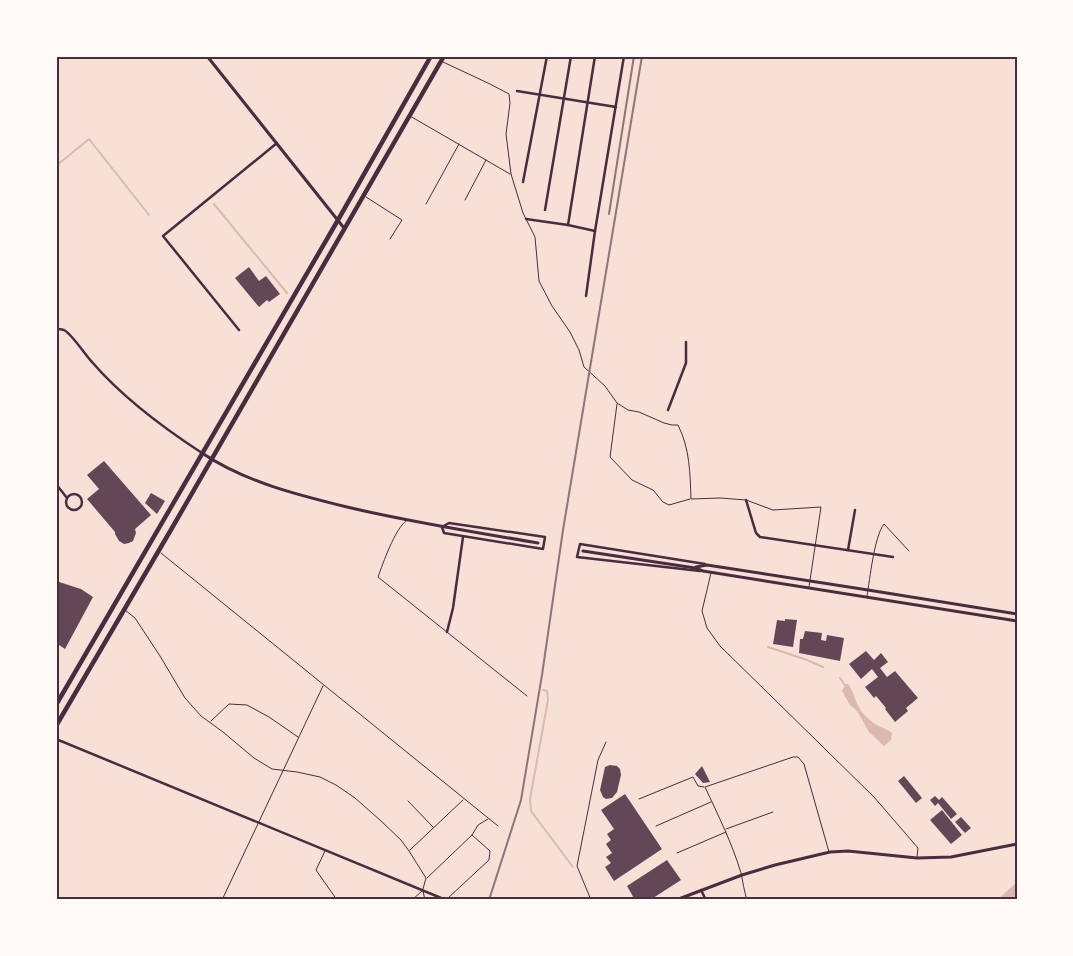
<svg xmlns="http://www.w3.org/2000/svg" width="1073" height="956" viewBox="0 0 1073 956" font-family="'Asap Condensed',sans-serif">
<rect width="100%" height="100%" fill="#f7e1d7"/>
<g fill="#dcb8b0">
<path d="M846,684H848C854,692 855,701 860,709C865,717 873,723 881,727C885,729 888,730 892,733L891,740L884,746L869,732L857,711L850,705L842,691Z"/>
<polygon points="1017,882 1017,900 997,900"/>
</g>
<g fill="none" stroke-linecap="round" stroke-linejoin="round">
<g stroke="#dcb8b0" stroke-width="2">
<polyline points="56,166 89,139 149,215"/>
<polyline points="214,204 287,293"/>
<polyline points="768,647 807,660 823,667"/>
<polyline points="840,678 845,685"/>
<polyline points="543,690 547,691 548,700 530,799 531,811 573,867"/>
</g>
</g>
<g fill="#644757">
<polygon points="249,267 259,281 266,276 280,294 269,302 267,300 259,307 235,278"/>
<polygon points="104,461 151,515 135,529 136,533 133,541 129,543 124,544 119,541 115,534 115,532 87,499 99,489 87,475"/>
<polygon points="151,493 165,501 157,514 145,503"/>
<polygon points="56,581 81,589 93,597 65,649 56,643"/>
<polygon points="785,619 797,620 793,647 773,644 777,620 785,621"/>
<polygon points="805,631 822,633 821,640 826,641 827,635 844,638 840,661 799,653 800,639 803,639"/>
<polygon points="866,651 874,660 881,653 888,662 880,668 887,677 895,671 918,698 906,708 908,711 895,722 885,709 886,708 876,696 874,698 865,687 878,677 872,669 861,679 849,664"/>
<polygon points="610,765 617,766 620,769 621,775 617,792 612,798 606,799 603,797 600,790 605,767"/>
<polygon points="702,766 710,782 703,783 695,774"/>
<polygon points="904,776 922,798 916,803 898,781"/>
<polygon points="625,794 662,849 614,881 605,867 611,863 606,857 612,853 606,844 611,840 607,834 614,829 601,810"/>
<polygon points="935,796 939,800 942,797 957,814 951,819 938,803 935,806 930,800"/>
<polygon points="942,810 962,835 951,844 930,820"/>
<polygon points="961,817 971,828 965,833 955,822"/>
<polygon points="667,860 681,880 650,900 635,900 627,886"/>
</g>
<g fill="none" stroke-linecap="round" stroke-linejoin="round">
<g stroke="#4a2c40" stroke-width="1">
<path d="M443,62L490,84L509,94L510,103L506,134L511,174L523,213L535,237L539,281L552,306L570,332L579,350L584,367L605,386L617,403L628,410L639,412L664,423L672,425H678C690,449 690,473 691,499L720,498L746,500L773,510L821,507L809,587"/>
<polyline points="410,116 510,174"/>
<polyline points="366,197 402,220 390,239"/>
<polyline points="465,200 486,160"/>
<polyline points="426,204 459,144"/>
<polyline points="617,404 610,457 632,480 653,490 663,502 669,505 690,499"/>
<path d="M406,521C395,529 383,563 378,577L527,696"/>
<polyline points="161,553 498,826"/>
<polyline points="711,573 702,611 707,628 720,646 874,797 918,848 917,857"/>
<path d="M867,596C870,579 874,537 884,524L909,551"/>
<polyline points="125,610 135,618 160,656 185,698 201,716 223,732 254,758 272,769 297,772 320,777 336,785 355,798 380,820 401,840 409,851 426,878 423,889"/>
<polyline points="211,721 229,704 247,705 269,717 298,737"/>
<polyline points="639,799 693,777 698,786 704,787"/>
<polyline points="408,801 433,827"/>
<polyline points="656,826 711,802"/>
<polyline points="726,829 773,812"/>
<polyline points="410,850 463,800"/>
<polyline points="325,851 316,870 337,900"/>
<polyline points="677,853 726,832"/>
<polyline points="427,878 472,835 478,825 488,819"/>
<polyline points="423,891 425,900"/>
<polyline points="447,899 489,860 490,851 472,835"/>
<polyline points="222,900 323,686"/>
<polyline points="412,900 422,891"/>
<polyline points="591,900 577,866 598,760 606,742"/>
<path d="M747,900C744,891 743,882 741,873C732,843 718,815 705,787L793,757H798L804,764L829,852"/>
</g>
<g stroke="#4a2c40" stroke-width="2.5">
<polyline points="517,91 616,107"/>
<polyline points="523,182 547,56"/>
<polyline points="545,210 571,56"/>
<polyline points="526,219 568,225 595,231"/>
<polyline points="568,225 595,56"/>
<polyline points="586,296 595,231 624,56"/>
<path d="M56,329C60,329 61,329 64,330C72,334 85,355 92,362C123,398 162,427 202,453"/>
<polyline points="239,330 163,236 277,143"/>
<polyline points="668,410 686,363 686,342"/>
<polyline points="56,484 67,498"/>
<circle cx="74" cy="502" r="8"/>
<polyline points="746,500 756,533 760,537 893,557"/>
<polygon points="449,523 545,537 543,549 444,533 442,527"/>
<polyline points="848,550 855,510"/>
<polyline points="700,571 577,557 580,544 705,564"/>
<polyline points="447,632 453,608 463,537"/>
<polyline points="56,739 446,900"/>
<polyline points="701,890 706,900"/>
</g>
<g stroke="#4a2c40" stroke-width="3">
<polyline points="207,56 344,228"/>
<path d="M202,453C245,482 298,495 347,507C410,522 474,532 538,543"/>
<polyline points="583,551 695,568 703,571 1017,621"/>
<polyline points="696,567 707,565 868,590 1017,614"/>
<polyline points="676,900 742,875 775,865 830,852 848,851 917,858 951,857 1017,844"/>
</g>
<g stroke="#4a2c40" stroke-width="4.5">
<polyline points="56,705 338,220 431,56"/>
<polyline points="56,726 172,528 444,56"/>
</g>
<g stroke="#8f747c" stroke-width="2">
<polyline points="609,214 634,56"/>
<polyline points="489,900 521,800 542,675 563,530 642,56"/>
</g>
</g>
<rect width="1073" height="956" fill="none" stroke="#fffaf5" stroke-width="115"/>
<rect x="58" y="58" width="958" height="840" fill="none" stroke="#4a2c40" stroke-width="2"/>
</svg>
